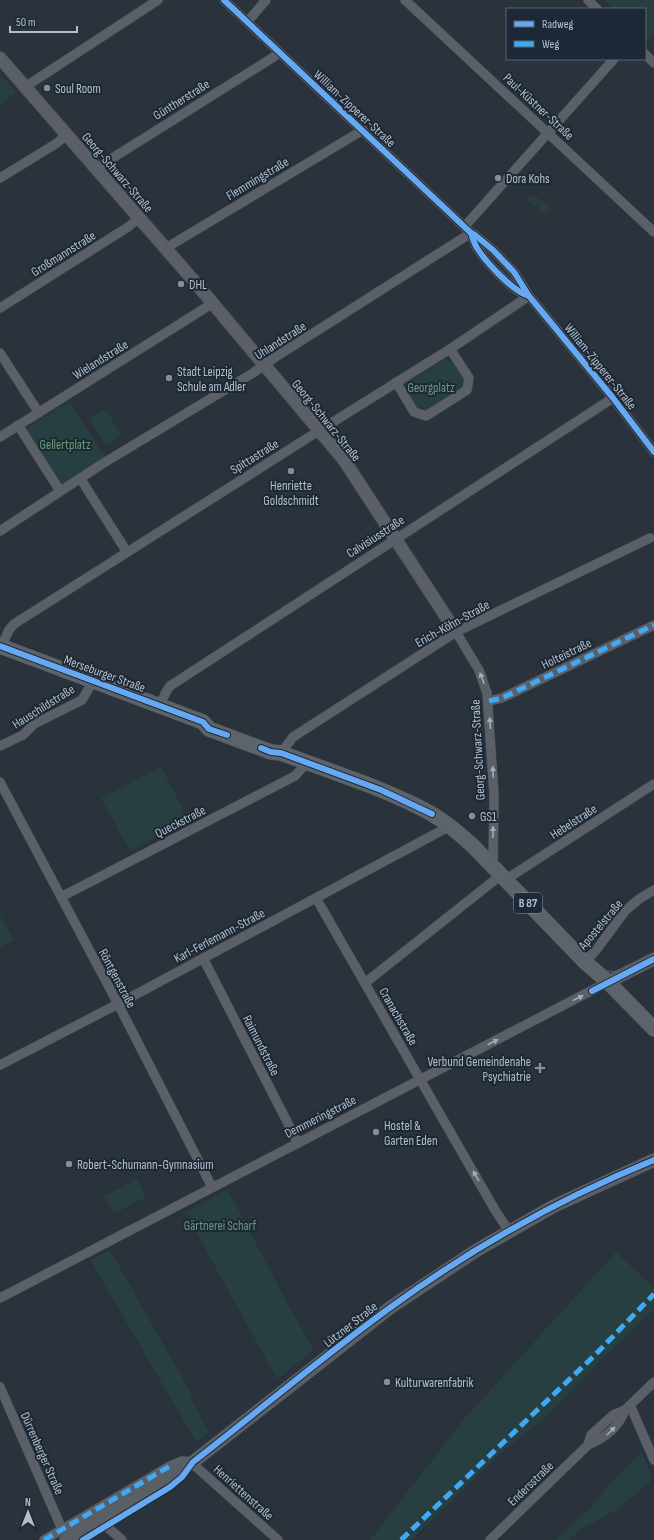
<svg xmlns="http://www.w3.org/2000/svg" width="654" height="1540" viewBox="0 0 654 1540" font-family="'Sofia Sans Condensed',sans-serif">
<rect width="100%" height="100%" fill="#2a323b"/>
<g fill="#273f41">
<polygon points="604,0 654,0 654,33 647,40 645,38 645,9 614,9"/>
<polygon points="0,74 16,92 0,106"/>
<polygon points="529,196 532,197 535,196 540,200 534,206 526,199"/>
<polygon points="542,200 551,208 544,215 538,210 540,207 538,204 540,202 541,202"/>
<path d="M446,359C454,363 464,376 465,386L424,411L416,409L406,390L407,382Z"/>
<polygon points="70,402 106,459 62,487 25,429"/>
<polygon points="105,409 122,435 106,445 89,419"/>
<polygon points="161,767 189,820 130,851 101,798"/>
<polygon points="0,915 14,940 0,948"/>
<polygon points="137,1179 146,1197 114,1214 104,1196"/>
<path d="M228,1190C257,1244 283,1298 314,1350L277,1379L185,1212Z"/>
<polygon points="110,1250 192,1395 190,1396 209,1433 196,1442 91,1261"/>
<polygon points="616,1252 654,1288 654,1309 597,1364 546,1416 492,1461 411,1540 370,1540 465,1418"/>
<polygon points="642,1452 652,1480 618,1509 579,1530 569,1540 556,1540 585,1512 587,1513 606,1488"/>
</g>
<g fill="none" stroke-linecap="round" stroke-linejoin="round">
<defs>
<g id="minor">
<polyline points="224,0 471,233 475,235 493,250 514,272 529,296 613,398 654,452"/>
<polyline points="405,0 654,232"/>
<polyline points="588,0 597,9"/>
<polyline points="248,21 266,0"/>
<polyline points="645,54 654,63"/>
<polyline points="25,87 158,0"/>
<polyline points="98,169 103,164 280,53"/>
<polyline points="0,178 57,143 66,135"/>
<polyline points="465,226 614,59"/>
<path d="M471,233C473,239 474,243 477,248C486,262 513,292 529,296"/>
<polyline points="166,248 363,130"/>
<polyline points="0,308 128,227 139,218"/>
<polyline points="0,353 39,413"/>
<polyline points="396,382 414,412 426,416 467,390 469,378 450,349"/>
<polyline points="18,425 60,491"/>
<polyline points="0,437 213,303"/>
<polyline points="80,478 127,552"/>
<polyline points="0,531 102,464 253,373 274,358 471,233"/>
<polyline points="456,632 479,670 487,693 494,795 493,866"/>
<polyline points="1,647 9,630 14,624 309,437 450,349 529,296"/>
<polyline points="489,701 502,698 654,625"/>
<polyline points="160,705 166,692 170,686 613,398"/>
<polyline points="0,746 23,735 34,724 82,700 93,681"/>
<polyline points="281,753 293,737 456,632 650,538"/>
<polyline points="0,782 118,1004 212,1187"/>
<polyline points="505,880 654,784"/>
<polyline points="61,897 295,776 303,767 305,762"/>
<polyline points="316,898 495,1210 509,1231"/>
<polyline points="203,958 298,1143"/>
<polyline points="585,962 597,949 625,911 639,899 654,890"/>
<polyline points="365,983 501,875"/>
<polyline points="0,1065 118,1004 450,826"/>
<polyline points="0,1298 608,982"/>
<polyline points="0,1387 62,1529"/>
<polyline points="630,1405 654,1460"/>
<polyline points="588,1445 591,1435 613,1415 625,1410 654,1382"/>
<polyline points="106,1526 122,1540"/>
<polyline points="44,1540 170,1466 182,1461 193,1462 194,1465 278,1540"/>
<path d="M490,1540L588,1445C606,1437 618,1428 625,1410"/>
</g>
<g id="tertiary">
<polyline points="0,58 194,281 344,460 456,632"/>
<polyline points="608,982 654,959"/>
</g>
<polyline id="secondary" points="66,1540 193,1462 391,1307 477,1250 554,1206 654,1160"/>
<path id="primary" d="M0,646L203,722L209,729L271,752L281,753C331,772 385,788 432,814C447,823 460,834 473,846L585,962L608,982L654,1029"/>
</defs>
<use href="#minor" stroke="#494e55" stroke-width="10"/>
<use href="#tertiary" stroke="#494e55" stroke-width="14"/>
<use href="#secondary" stroke="#494e55" stroke-width="14"/>
<use href="#primary" stroke="#484f57" stroke-width="16"/>
<use href="#minor" stroke="#5b6068" stroke-width="9"/>
<use href="#tertiary" stroke="#5b6068" stroke-width="12"/>
<use href="#secondary" stroke="#5a5f66" stroke-width="13"/>
<use href="#primary" stroke="#5d636a" stroke-width="15"/>
<g stroke="#595f66" stroke-width="1">
<path d="M0,53L212,299L345,459L481,668L490,692L492,705L496,795L494,847L497,865L502,873L514,887L596,967C618,978 633,967 654,957"/>
<polyline points="483,689 485,693 487,722"/>
<polyline points="176,1470 205,1449"/>
<polyline points="74,1540 168,1483 194,1465 356,1336 392,1309 430,1283 510,1232 555,1207 597,1187 654,1162"/>
</g>
<g stroke="#3fa9f5" stroke-width="5" stroke-dasharray="10 5" stroke-linecap="butt">
<polyline points="489,701 502,698 654,625"/>
<polyline points="44,1540 170,1466"/>
<polyline points="401,1540 595,1355 654,1294"/>
</g>
<defs>
<g id="cycleway">
<polyline points="224,0 471,233 475,235 493,250 514,272 529,296 613,398 654,452"/>
<path d="M471,233C473,239 474,243 477,248C486,262 513,292 529,296"/>
<polyline points="0,646 187,716 203,722 209,729 227,735"/>
<polyline points="261,748 271,752 281,753 381,790 432,814"/>
<polyline points="592,991 654,959"/>
<path d="M83,1540L170,1487L182,1477L193,1462C259,1411 323,1356 391,1307C472,1248 561,1198 654,1160"/>
</g>
</defs>
<use href="#cycleway" stroke="#1d2936" stroke-width="8"/>
<use href="#cycleway" stroke="#66a8f1" stroke-width="6"/>
</g>
<defs><path id="oneway-solid" d="M-6-.8H1V-3.2L6.5 0L1 3.2V.8H-6Z"/></defs>
<g fill="#a3acb7">
<use href="#oneway-solid" transform="translate(482 678) rotate(-111)"/>
<use href="#oneway-solid" transform="translate(490 723) rotate(-93)"/>
<use href="#oneway-solid" transform="translate(493 772) rotate(-93)"/>
<use href="#oneway-solid" transform="translate(493 832) rotate(-89)"/>
<use href="#oneway-solid" transform="translate(578 998) rotate(-26)"/>
<use href="#oneway-solid" transform="translate(493 1042) rotate(-27)"/>
<use href="#oneway-solid" transform="translate(476 1176) rotate(-120)"/>
<use href="#oneway-solid" transform="translate(611 1431) rotate(-45)"/>
</g>
<g fill="#848e99" stroke="#1d2936" stroke-width="1.5">
<circle cx="47" cy="88" r="4"/>
<circle cx="498" cy="178" r="4"/>
<circle cx="181" cy="284" r="4"/>
<circle cx="169" cy="378" r="4"/>
<circle cx="291" cy="471" r="4"/>
<circle cx="472" cy="816" r="4"/>
<path d="M538 1062h4v4h4v4h-4v4h-4v-4h-4v-4h4z"/>
<circle cx="376" cy="1132" r="4"/>
<circle cx="69" cy="1164" r="4"/>
<circle cx="387" cy="1382" r="4"/>
</g>
<g text-anchor="middle" stroke-width="4" stroke-linejoin="round" paint-order="stroke">
<rect fill="#1d2936" stroke="#87929e" stroke-width="1" x="514" y="893" width="28" height="20" rx="3"/>
<g font-size="12" font-weight="bold" fill="#b5bfcb">
<text x="528" y="907">B 87</text>
</g>
<g font-size="13" fill="#b5bfcb" stroke="#1d2936" text-anchor="start">
<text x="55" y="93">Soul Room</text>
<text x="506" y="183">Dora Kohs</text>
<text x="189" y="289">DHL</text>
<text x="177" y="376">Stadt Leipzig<tspan x="177" dy="15">Schule am Adler</tspan></text>
<text x="291" y="490" text-anchor="middle">Henriette<tspan x="291" dy="15">Goldschmidt</tspan></text>
<text x="480" y="821">GS1</text>
<text x="531" y="1066" text-anchor="end">Verbund Gemeindenahe<tspan x="531" dy="15">Psychiatrie</tspan></text>
<text x="384" y="1130">Hostel &amp;<tspan x="384" dy="15">Garten Eden</tspan></text>
<text x="77" y="1169">Robert-Schumann-Gymnasium</text>
<text x="395" y="1387">Kulturwarenfabrik</text>
</g>
<g font-size="13" fill="#b5bfcb" stroke="#1d2936">
<text transform="translate(181 99) rotate(-32)" y="5">Güntherstraße</text>
<text transform="translate(539 106) rotate(43)" y="5">Paul-Küstner-Straße</text>
<text transform="translate(355 108) rotate(43)" y="5">William-Zipperer-Straße</text>
<text transform="translate(118 172) rotate(49)" y="5">Georg-Schwarz-Straße</text>
<text transform="translate(257 178) rotate(-31)" y="5">Flemmingstraße</text>
<text transform="translate(63 253) rotate(-32)" y="5">Großmannstraße</text>
<text transform="translate(280 340) rotate(-33)" y="5">Uhlandstraße</text>
<text transform="translate(100 359) rotate(-32)" y="5">Wielandstraße</text>
<text transform="translate(601 366) rotate(51)" y="5">William-Zipperer-Straße</text>
<text transform="translate(327 420) rotate(51)" y="5">Georg-Schwarz-Straße</text>
<text transform="translate(254 456) rotate(-32)" y="5">Spittastraße</text>
<text transform="translate(375 536) rotate(-33)" y="5">Calvisiusstraße</text>
<text transform="translate(452 623) rotate(-29)" y="5">Erich-Köhn-Straße</text>
<text transform="translate(566 653) rotate(-26)" y="5">Holteistraße</text>
<text transform="translate(105 673) rotate(20)" y="5">Merseburger Straße</text>
<text transform="translate(43 706) rotate(-32)" y="5">Hauschildstraße</text>
<text transform="translate(477 750) rotate(-93)" y="5">Georg-Schwarz-Straße</text>
<text transform="translate(180 821) rotate(-27)" y="5">Queckstraße</text>
<text transform="translate(573 821) rotate(-33)" y="5">Hebelstraße</text>
<text transform="translate(600 924) rotate(-50)" y="5">Apostelstraße</text>
<text transform="translate(219 935) rotate(-28)" y="5">Karl-Ferlemann-Straße</text>
<text transform="translate(118 978) rotate(62)" y="5">Röntgenstraße</text>
<text transform="translate(399 1016) rotate(60)" y="5">Cranachstraße</text>
<text transform="translate(262 1045) rotate(63)" y="5">Raimundstraße</text>
<text transform="translate(320 1116) rotate(-27)" y="5">Demmeringstraße</text>
<text transform="translate(350 1324) rotate(-38)" y="5">Lützner Straße</text>
<text transform="translate(43 1453) rotate(66)" y="5">Dürrenberger Straße</text>
<text transform="translate(530 1483) rotate(-44)" y="5">Endersstraße</text>
<text transform="translate(244 1492) rotate(42)" y="5">Henriettenstraße</text>
</g>
<g font-size="13" fill="#6b9d72" stroke="#1d2936">
<text x="431" y="392">Georgplatz</text>
<text x="65" y="449">Gellertplatz</text>
<text x="220" y="1230">Gärtnerei Scharf</text>
</g>
</g>
<rect x="506" y="8" width="140" height="52" fill="#1d2936" stroke="#5a6572"/>
<rect x="514" y="21" width="20" height="6" fill="#66a8f1" stroke="#5a6572"/>
<text x="542" y="28" font-size="12" fill="#b5bfcb">Radweg</text>
<rect x="514" y="41" width="20" height="6" fill="#3fa9f5" stroke="#5a6572"/>
<text x="542" y="48" font-size="12" fill="#b5bfcb">Weg</text>
<g transform="translate(28 1512)" stroke="#1d2936" stroke-width="3" paint-order="stroke">
<path d="M0-3L7 15L0 10L-7 15Z" fill="#b5bfcb"/>
<text y="-6" font-size="11" font-weight="bold" text-anchor="middle" fill="#b5bfcb">N</text>
</g>
<path d="M10 26v6h67v-6" fill="none" stroke="#b5bfcb" stroke-width="2"/>
<text x="16" y="26" font-size="12" fill="#b5bfcb" stroke="#1d2936" stroke-width="3" paint-order="stroke">50 m</text>
</svg>
